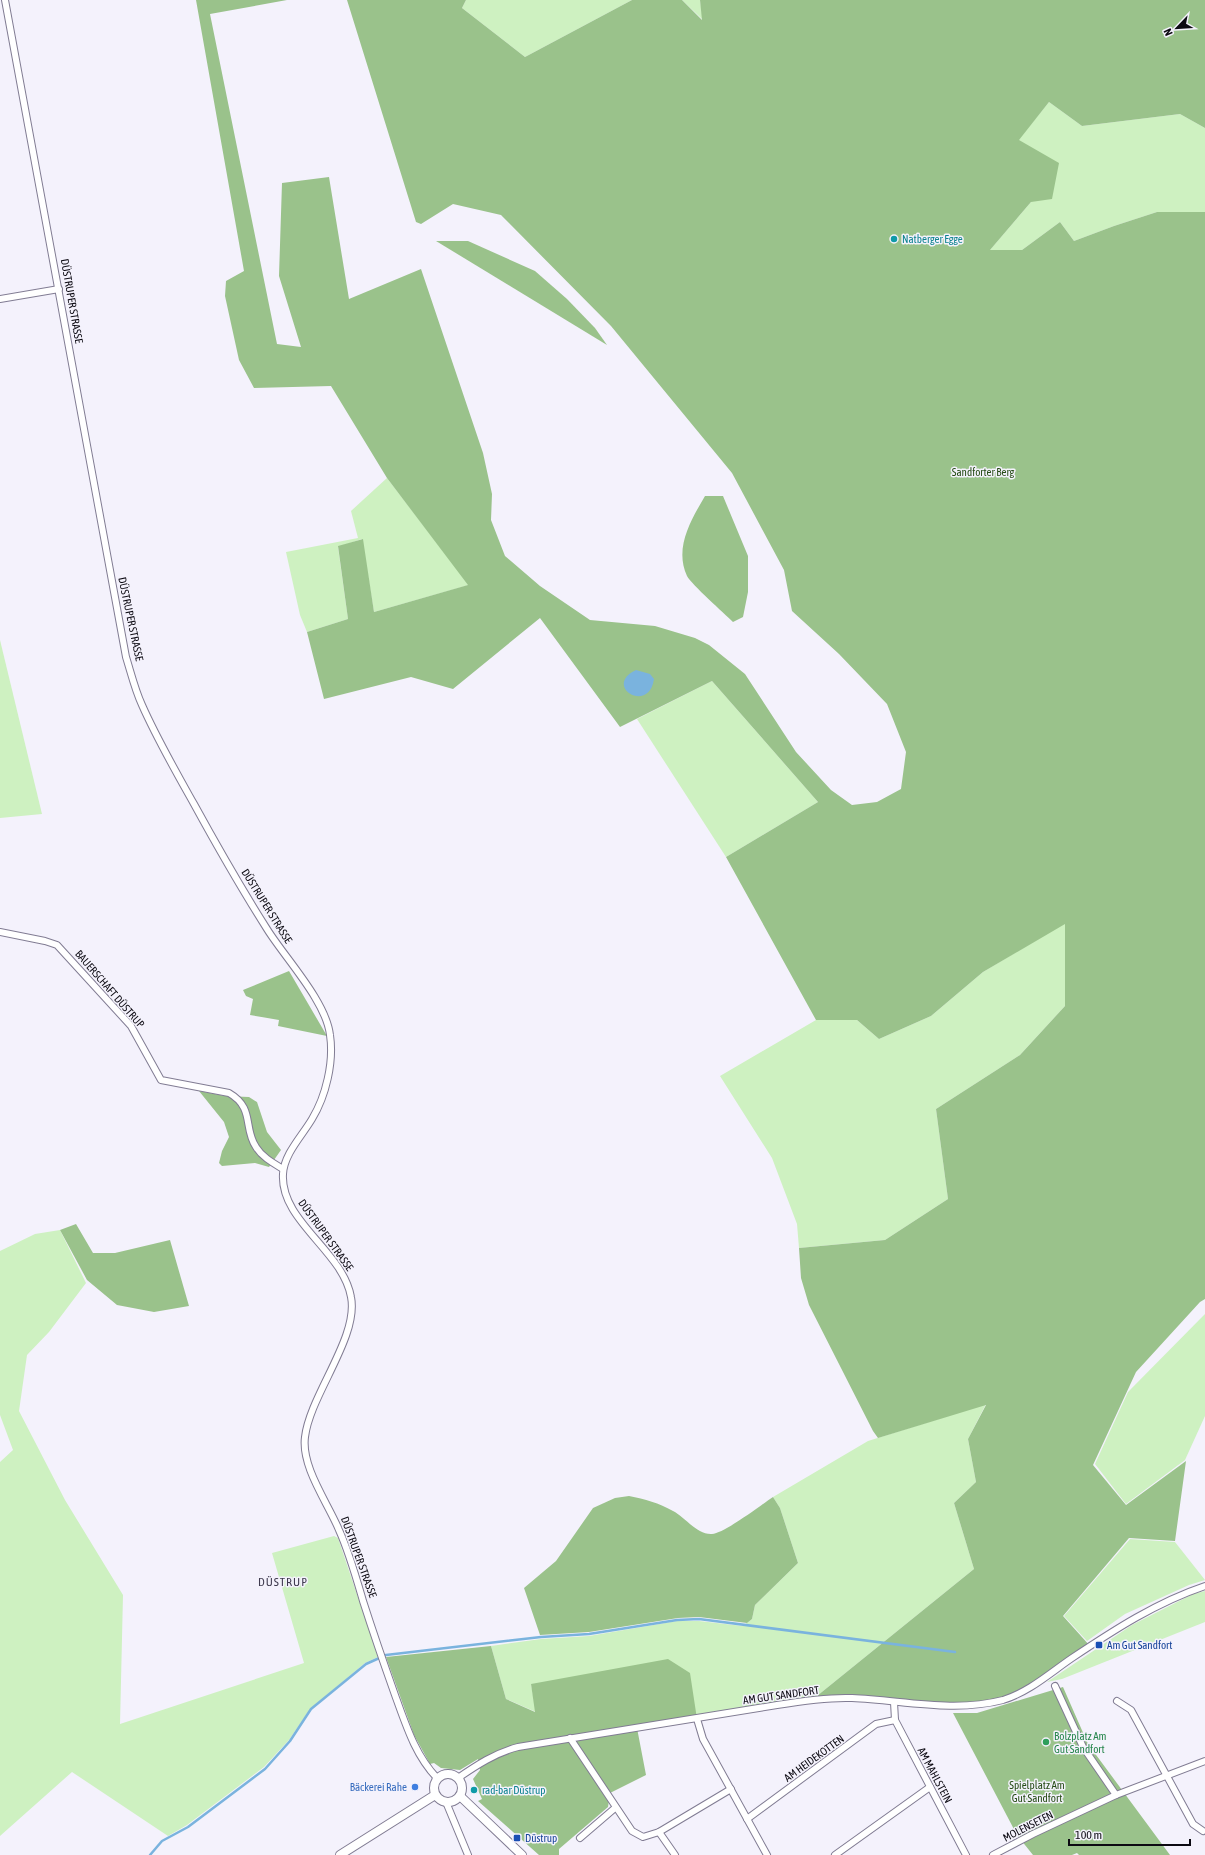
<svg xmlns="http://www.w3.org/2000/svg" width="1205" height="1855" viewBox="0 0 1205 1855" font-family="'Asap Condensed',sans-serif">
<rect width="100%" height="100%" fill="#f4f2fc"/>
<g fill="#cef1c1">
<polygon points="466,0 632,0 525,57 462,8"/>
<polygon points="682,0 700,0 703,20"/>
<polygon points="1049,102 1082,126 1180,114 1205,128 1205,212 1157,212 1114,226 1074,241 1060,222 1022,250 989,251 1031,202 1018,140"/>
<polygon points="387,478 469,585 374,612 362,539 338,547 348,619 307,632 300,615 286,552 358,538 351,511"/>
<polygon points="0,640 42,814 0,818"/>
<polygon points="712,681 818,802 726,857 637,719"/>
<polygon points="1065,923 1065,1006 1020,1055 936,1109 948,1199 885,1240 799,1248 797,1224 772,1158 720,1076 816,1020 857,1020 879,1039 931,1016 983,972"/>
<polygon points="60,1230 86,1283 49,1332 27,1355 19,1411 65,1500 123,1595 120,1724 304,1663 272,1553 334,1536 338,1538 378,1657 365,1663 310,1709 289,1740 264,1767 187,1825 168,1836 72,1772 0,1836 0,1462 13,1450 0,1415 0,1251 35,1234"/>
<polygon points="1205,1314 1205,1416 1185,1460 1126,1504 1095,1464 1128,1392"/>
<polygon points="986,1404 968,1439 976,1482 954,1503 974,1569 812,1700 697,1719 531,1684 536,1712 506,1699 491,1646 541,1639 589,1636 677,1621 699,1621 743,1626 752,1619 755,1605 798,1563 780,1508 773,1497 868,1441"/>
<polygon points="1130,1539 1175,1542 1205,1580 1189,1585 1125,1614 1087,1641 1064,1616"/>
<polygon points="1205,1591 1205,1622 1062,1679 1047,1682 1132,1625 1193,1594"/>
</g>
<g fill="#9ac28b">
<polygon points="196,0 287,0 210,14 277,344 301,347 279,276 282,183 329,177 349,299 421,269 483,453 492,494 491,520 505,556 540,586 590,620 655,626 695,638 709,645 745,674 796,752 831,790 852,805 877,802 901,789 906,752 887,704 839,654 792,611 784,570 732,473 611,326 501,215 453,204 421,224 416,222 347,0 466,0 462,8 525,57 632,0 682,0 702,20 700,0 1205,0 1205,128 1180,114 1082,126 1049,102 1019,140 1059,163 1052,199 1031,202 990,250 1022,250 1060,222 1074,241 1114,226 1157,212 1205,212 1205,1299 1200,1302 1136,1372 1093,1465 1126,1505 1186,1461 1175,1541 1129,1538 1063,1616 1090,1646 1024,1692 976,1706 852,1698 812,1700 974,1569 954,1503 976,1482 968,1439 986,1405 878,1438 873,1431 809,1305 801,1278 799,1248 885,1240 948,1199 936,1109 1020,1055 1065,1006 1065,924 983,972 931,1016 879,1039 857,1020 816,1020 726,857 818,802 712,681 620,727 540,618 453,689 411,677 324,699 307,632 348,619 338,546 363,539 374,612 468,585 387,478 331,386 254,388 239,360 225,296 226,281 244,271"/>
<polygon points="436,241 468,241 535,271 567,299 595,328 607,345"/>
<path d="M705,496H723L748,556V592L743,617L733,622C724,613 692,585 687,576C674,548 691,520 705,496Z"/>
<polygon points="289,971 327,1036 278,1026 279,1020 250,1015 253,999 246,996 243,990"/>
<polygon points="199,1091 225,1096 249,1097 257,1102 267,1132 281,1150 269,1167 255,1163 222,1166 219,1163 222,1151 229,1137 224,1122"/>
<polygon points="76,1224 93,1253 115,1253 170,1240 189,1306 154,1312 117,1305 87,1280 60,1230"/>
<path d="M629,1496C645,1499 659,1503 673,1511C685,1517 697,1535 712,1534C725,1533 761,1505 773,1497L780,1508L798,1563L755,1605L752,1619L747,1623L699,1617L678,1618L589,1632L540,1635L524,1588L556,1561L593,1508L615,1498Z"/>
<polygon points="491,1646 506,1699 535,1712 531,1684 668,1659 690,1673 697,1719 637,1728 646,1775 610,1793 608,1807 559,1849 559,1855 539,1855 478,1801 482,1799 473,1779 480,1770 478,1759 460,1770 441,1768 434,1763 430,1764 414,1735 386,1657"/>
<polygon points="1063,1687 1088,1744 1170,1855 1079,1855 1077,1853 1072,1855 1033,1855 1017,1835 953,1713 977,1713"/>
</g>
<path fill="#7ab3de" d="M636,670L650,674L654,679C649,715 602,686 636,670Z"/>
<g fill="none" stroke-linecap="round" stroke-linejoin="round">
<polyline stroke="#7ab3de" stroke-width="2.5" points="150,1855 162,1841 188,1827 265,1769 290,1741 311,1709 366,1664 386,1655 541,1637 589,1634 677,1620 699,1619 955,1652"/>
<defs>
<g id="minor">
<path d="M5,0L126,657C131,673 135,690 142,705C157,739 176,772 194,804C217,846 241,888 267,929C285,958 326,1001 330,1035C334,1062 326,1096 312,1119C302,1136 284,1154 283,1174C280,1221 343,1251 351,1297C359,1337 310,1395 305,1437C301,1467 328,1503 339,1530C349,1552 356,1577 363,1601C373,1632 384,1664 395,1695C406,1725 415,1755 437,1778"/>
<polyline points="0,299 59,289"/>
<path d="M0,932L45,941L57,945L131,1026L161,1080L229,1093C255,1108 243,1128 256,1147C262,1157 273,1163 283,1169"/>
<polyline points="1055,1686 1083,1747 1116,1795"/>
<polyline points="1117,1701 1131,1710 1193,1824 1203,1831"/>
<polyline points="894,1702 895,1720 966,1855"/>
<polyline points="697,1719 703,1739 767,1855"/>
<polyline points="570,1738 632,1831 643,1837 659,1832 731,1789"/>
<path d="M458,1778C477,1765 495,1753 518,1747L777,1705C801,1701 827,1697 852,1698C902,1700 953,1713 1003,1700C1029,1692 1050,1673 1072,1658C1114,1630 1157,1602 1205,1586"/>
<polyline points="446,1802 468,1855"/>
<polyline points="747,1819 876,1724 895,1720"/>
<polyline points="659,1832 675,1855"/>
<polyline points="580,1838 615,1808"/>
<polyline points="835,1855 930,1787"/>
<polyline points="993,1855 1033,1834 1116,1795 1205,1761"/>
</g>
<g id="tertiary">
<circle cx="448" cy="1788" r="14"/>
<polyline points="460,1796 522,1855"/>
<polyline points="340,1855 435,1795"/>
</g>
</defs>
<use href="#minor" stroke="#817c93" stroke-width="8"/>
<use href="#tertiary" stroke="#817c93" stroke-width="10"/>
<use href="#minor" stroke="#fff" stroke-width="6"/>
<use href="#tertiary" stroke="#fff" stroke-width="8"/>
</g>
<g fill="#0f9aa8" stroke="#f4f2fc" stroke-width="1.5">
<circle cx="894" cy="239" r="4"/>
<circle cx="474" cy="1790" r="4"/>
</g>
<g fill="#1a4fb4" stroke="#f4f2fc" stroke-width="1.5">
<rect x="1095" y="1641" width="8" height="8" rx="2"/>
<rect x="513" y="1834" width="8" height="8" rx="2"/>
</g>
<circle fill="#2e9e5b" stroke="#f4f2fc" stroke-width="1.5" cx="1046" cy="1742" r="4"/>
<circle fill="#3f7fe0" stroke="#f4f2fc" stroke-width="1.5" cx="415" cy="1787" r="4"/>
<g text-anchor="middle" stroke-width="3" stroke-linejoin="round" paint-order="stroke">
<g font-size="11" fill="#0d838f" stroke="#f4f2fc" text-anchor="start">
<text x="902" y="243">Natberger Egge</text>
<text x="482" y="1794">rad-bar Düstrup</text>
</g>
<g font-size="11" fill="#0c0a12" stroke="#f4f2fc">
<text transform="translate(72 301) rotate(80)" y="4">DÜSTRUPER STRASSE</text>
<text transform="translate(131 619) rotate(78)" y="4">DÜSTRUPER STRASSE</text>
<text transform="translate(267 906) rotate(58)" y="4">DÜSTRUPER STRASSE</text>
<text transform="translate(110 989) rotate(49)" y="4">BAUERSCHAFT DÜSTRUP</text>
<text transform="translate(326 1235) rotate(54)" y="4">DÜSTRUPER STRASSE</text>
<text transform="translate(359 1557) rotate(70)" y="4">DÜSTRUPER STRASSE</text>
<text transform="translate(781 1695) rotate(-8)" y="4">AM GUT SANDFORT</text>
<text transform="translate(814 1758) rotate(-36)" y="4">AM HEIDEKOTTEN</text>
<text transform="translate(935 1775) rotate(62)" y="4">AM MAHLSTEIN</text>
<text transform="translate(1028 1826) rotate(-27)" y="4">MOLENSETEN</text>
</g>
<g font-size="11" fill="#254b14" stroke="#f4f2fc">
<text x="983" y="476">Sandforter Berg</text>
<text x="1037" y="1789">Spielplatz Am<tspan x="1037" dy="13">Gut Sandfort</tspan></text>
</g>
<g font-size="11" fill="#164399" stroke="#f4f2fc" text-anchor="start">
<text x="1107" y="1649">Am Gut Sandfort</text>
<text x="525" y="1842">Düstrup</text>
</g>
<g font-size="11" fill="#27864d" stroke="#f4f2fc" text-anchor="start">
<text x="1054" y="1740">Bolzplatz Am<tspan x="1054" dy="13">Gut Sandfort</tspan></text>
</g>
<g font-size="11" fill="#366cbe" stroke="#f4f2fc" text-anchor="end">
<text x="407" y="1791">Bäckerei Rahe</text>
</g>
<g font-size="12" letter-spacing="1" fill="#3f3b4f" stroke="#f4f2fc">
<text x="283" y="1586">DÜSTRUP</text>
</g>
</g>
<g transform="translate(1177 28) rotate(245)" stroke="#f4f2fc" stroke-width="3" paint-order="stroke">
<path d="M0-3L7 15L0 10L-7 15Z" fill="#0c0a12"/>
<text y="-6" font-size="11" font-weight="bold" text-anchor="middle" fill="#0c0a12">N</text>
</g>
<path d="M1069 1839v6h121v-6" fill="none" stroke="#0c0a12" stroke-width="2"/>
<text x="1075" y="1839" font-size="12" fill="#0c0a12" stroke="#f4f2fc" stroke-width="3" paint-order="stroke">100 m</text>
</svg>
